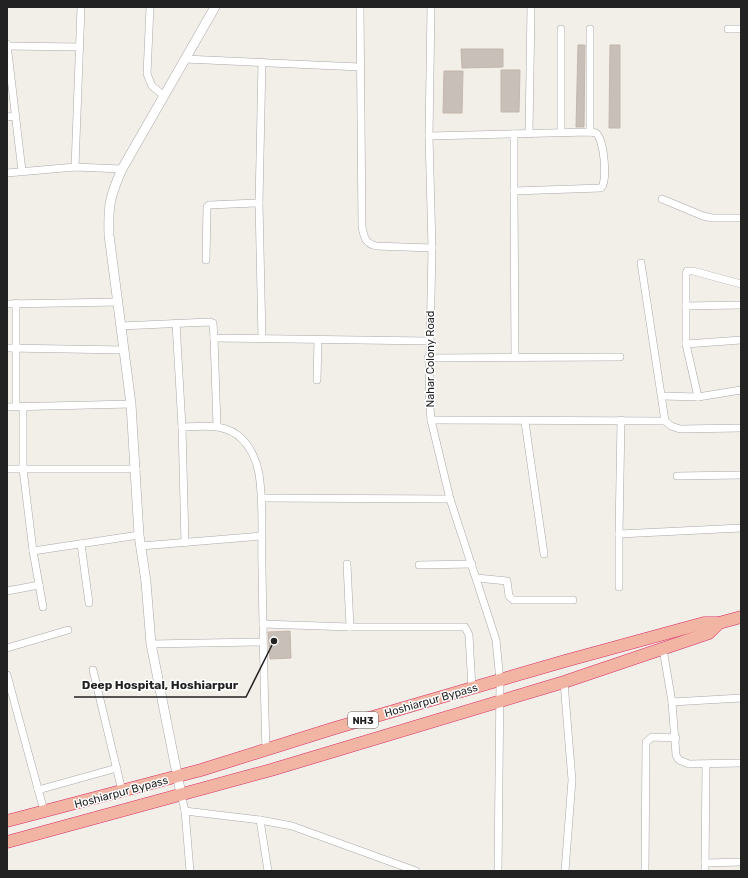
<svg xmlns="http://www.w3.org/2000/svg" width="748" height="878" viewBox="0 0 748 878" font-family="Rubik,sans-serif">
<rect width="100%" height="100%" fill="#f2efe9"/>
<g fill="#c7bfb8" stroke="#c4b6ab">
<polygon points="578,45 585,45 584,127 576,127"/>
<polygon points="610,45 620,45 620,128 609,128"/>
<polygon points="461,49 503,49 503,67 462,68"/>
<polygon points="501,70 520,70 519,112 501,112"/>
<polygon points="444,71 463,71 462,113 443,113"/>
<polygon points="290,631 291,658 270,659 268,632"/>
</g>
<g fill="none" stroke-linecap="round" stroke-linejoin="round">
<defs>
<g id="minor">
<polyline points="150,7 147,74 152,86 163,95"/>
<path d="M360,7L362,227C364,237 365,243 376,246L432,248"/>
<polyline points="431,7 429,136 432,248 429,395 431,420 450,499 496,640 500,681 498,871"/>
<polyline points="590,29 590,132"/>
<polyline points="728,29 741,29"/>
<polyline points="7,44 22,171"/>
<polyline points="7,46 80,47"/>
<polyline points="185,59 360,67"/>
<polyline points="262,62 259,203 262,339"/>
<polyline points="7,117 16,116"/>
<polyline points="561,132 561,29"/>
<polyline points="514,134 514,191"/>
<polyline points="529,134 531,7"/>
<path d="M429,136L590,132L596,133C604,139 608,181 601,188L514,191L515,357"/>
<polyline points="75,167 81,7"/>
<polyline points="7,173 75,167 122,169"/>
<polyline points="662,199 703,216 712,218 741,218"/>
<polyline points="206,260 207,207 209,205 259,203"/>
<polyline points="641,263 665,421"/>
<polyline points="741,284 693,271 687,271 686,274 686,344 741,340"/>
<polyline points="16,303 16,406"/>
<polyline points="7,304 118,302"/>
<polyline points="686,306 741,305"/>
<polyline points="176,323 182,427 185,543"/>
<polyline points="121,326 209,322 213,323 214,338 429,341"/>
<polyline points="214,338 217,426"/>
<polyline points="686,344 698,397"/>
<polyline points="7,348 124,350"/>
<polyline points="428,358 620,357"/>
<polyline points="317,380 318,340"/>
<polyline points="662,396 698,397 741,390"/>
<polyline points="23,406 23,469 33,551 43,607"/>
<polyline points="7,407 131,404"/>
<polyline points="431,420 665,421 671,426 680,429 741,428"/>
<polyline points="621,420 619,534 741,528"/>
<polyline points="525,422 544,554"/>
<path d="M182,427C204,426 226,423 242,439C251,448 257,462 259,474C264,505 261,537 262,568C263,628 264,689 266,749"/>
<polyline points="7,469 136,469"/>
<polyline points="677,476 741,475"/>
<polyline points="262,498 450,499"/>
<polyline points="619,534 619,587"/>
<polyline points="81,544 89,603"/>
<polyline points="141,546 261,536"/>
<polyline points="33,551 139,535"/>
<polyline points="347,564 350,627"/>
<polyline points="419,565 472,564"/>
<polyline points="477,578 507,581 509,596 513,600 573,600"/>
<polyline points="7,591 39,585"/>
<polyline points="263,624 350,627 465,627 469,635 472,689"/>
<polyline points="151,644 262,642"/>
<polyline points="7,648 68,630"/>
<polyline points="663,649 672,702 676,755 679,760 689,764 741,763"/>
<polyline points="93,670 122,791"/>
<polyline points="7,675 44,811"/>
<polyline points="564,682 572,780 565,871"/>
<polyline points="672,702 741,698"/>
<polyline points="38,790 117,768"/>
<polyline points="181,794 185,811 190,871"/>
<polyline points="185,811 260,820 292,826 416,871"/>
<polyline points="260,820 268,871"/>
<polyline points="705,863 741,862"/>
<polyline points="645,871 646,742 652,737 676,738"/>
<polyline points="705,871 706,765"/>
</g>
<path id="tertiary" d="M181,794L151,644L146,582L139,535L131,404L109,235C108,205 110,196 122,169L215,7"/>
<g id="trunk">
<polyline points="7,821 201,770 335,728 565,661 704,623 719,623 741,617"/>
<polyline points="7,842 271,770 564,682 709,633 719,623"/>
</g>
</defs>
<use href="#minor" stroke="#a9a9a9" stroke-width="8"/>
<use href="#tertiary" stroke="#a9a9a9" stroke-width="10"/>
<use href="#trunk" stroke="#dc2a67" stroke-width="13"/>
<use href="#minor" stroke="#fff" stroke-width="7"/>
<use href="#tertiary" stroke="#fff" stroke-width="9"/>
<use href="#trunk" stroke="#f2b4a3" stroke-width="12"/>
</g>
<g text-anchor="middle" stroke-width="3" stroke-linejoin="round" paint-order="stroke">
<rect fill="#fff" stroke="#646464" stroke-width="1" x="348" y="712" width="30" height="16" rx="3"/>
<g font-size="10" font-weight="bold" fill="#222">
<text x="363" y="724">NH3</text>
</g>
<g font-size="11" fill="#222" stroke="#fff">
<text transform="translate(430 359) rotate(-90)" y="4">Nahar Colony Road</text>
<text transform="translate(431 700) rotate(-16)" y="4">Hoshiarpur Bypass</text>
<text transform="translate(121 792) rotate(-15)" y="4">Hoshiarpur Bypass</text>
</g>
</g>
<path fill="none" stroke="#222" stroke-width="1.5" d="M274 641L246 697H74"/>
<circle fill="#222" stroke="#fff" stroke-width="1.5" cx="274" cy="641" r="4"/>
<g font-size="12" text-anchor="middle" font-weight="bold" fill="#222" stroke="#fff" stroke-width="3" stroke-linejoin="round" paint-order="stroke">
<text x="160" y="689">Deep Hospital, Hoshiarpur</text>
</g>
<rect width="748" height="878" fill="none" stroke="#222222" stroke-width="16"/>
</svg>
